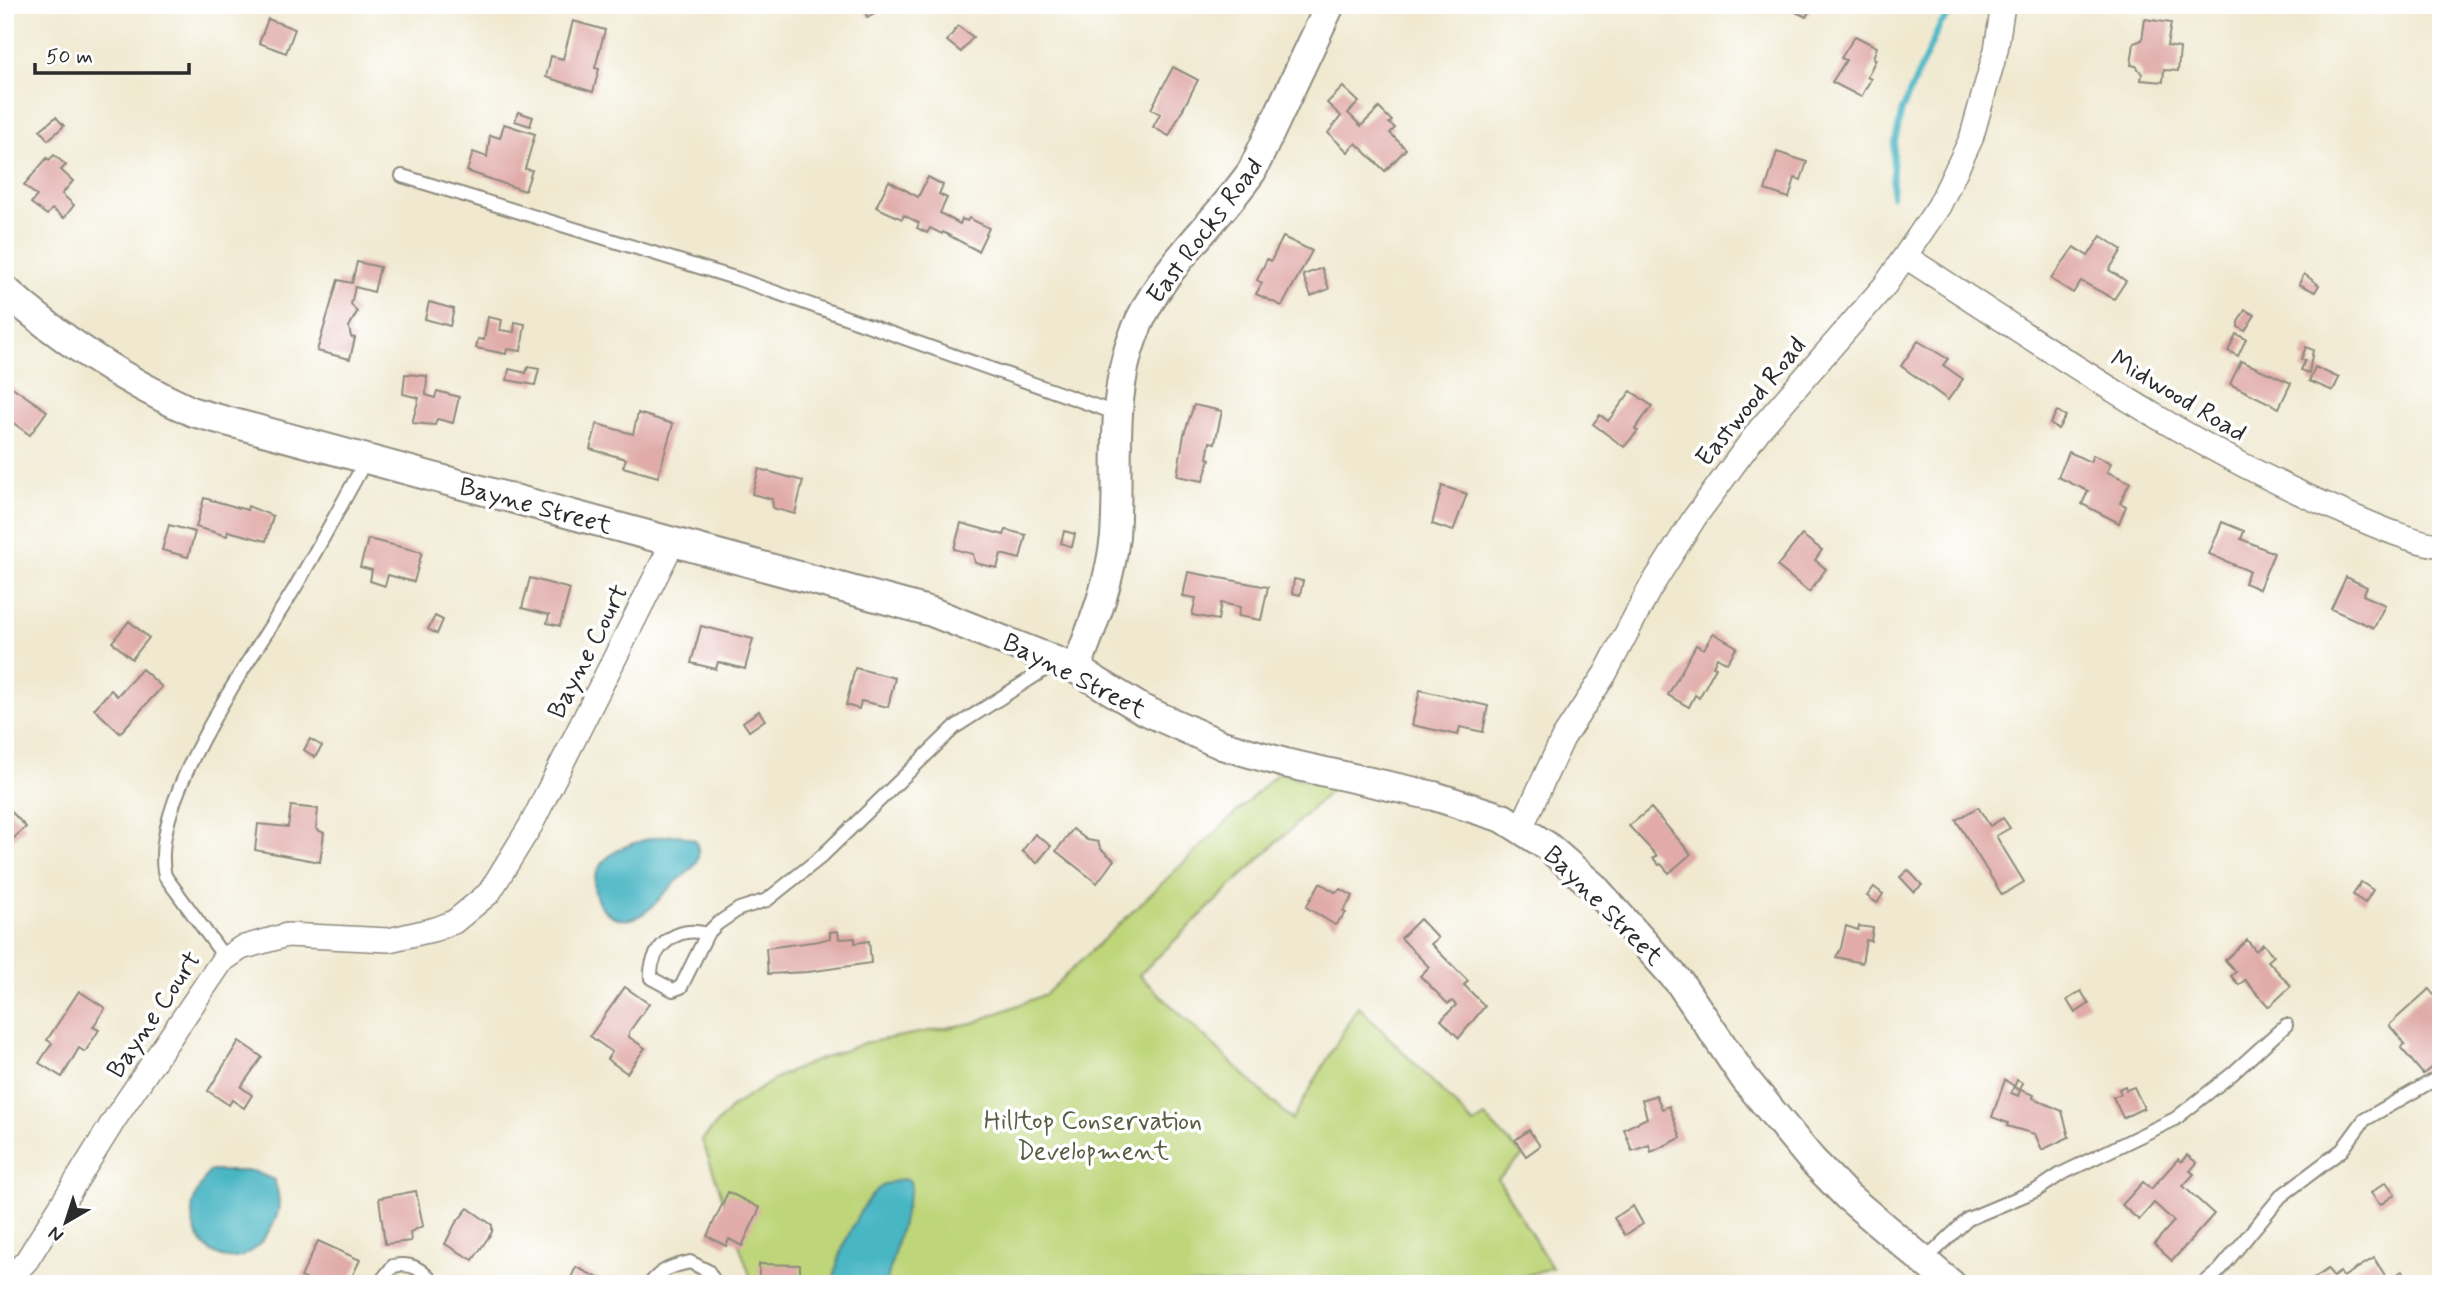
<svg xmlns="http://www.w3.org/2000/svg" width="2446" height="1289" viewBox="0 0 2446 1289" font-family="Mynerve,sans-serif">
<rect width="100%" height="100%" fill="#fff"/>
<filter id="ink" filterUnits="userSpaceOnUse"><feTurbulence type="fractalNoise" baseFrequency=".0143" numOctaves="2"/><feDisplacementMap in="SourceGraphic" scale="14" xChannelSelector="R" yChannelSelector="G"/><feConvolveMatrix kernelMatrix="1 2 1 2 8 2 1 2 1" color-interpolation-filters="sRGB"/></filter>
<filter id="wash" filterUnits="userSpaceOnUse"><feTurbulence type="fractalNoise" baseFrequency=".00686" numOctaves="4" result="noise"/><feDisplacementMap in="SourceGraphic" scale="28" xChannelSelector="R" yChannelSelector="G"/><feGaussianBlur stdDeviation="1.57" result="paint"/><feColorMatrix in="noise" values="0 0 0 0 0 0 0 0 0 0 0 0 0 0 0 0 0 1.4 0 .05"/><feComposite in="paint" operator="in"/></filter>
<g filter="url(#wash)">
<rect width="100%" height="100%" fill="#f0e9d0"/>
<polygon fill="#bed579" stroke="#748052" stroke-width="2" points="1279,772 1332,789 1139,975 1292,1120 1358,1006 1474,1124 1485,1117 1523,1156 1498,1179 1552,1268 1495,1284 753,1284 702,1140 733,1106 782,1075 818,1060 864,1043 973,1023 1046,994"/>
<g fill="#49b6c4" stroke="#3a7078" stroke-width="2">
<path d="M679,835L695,840C705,862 692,869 676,882C663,893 653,910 637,917C611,928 587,899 596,874C607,845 652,836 679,835Z"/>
<path d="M209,1171H253L274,1180C281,1198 281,1214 269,1231C264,1238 259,1246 252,1251C218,1275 183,1234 194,1200C197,1190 204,1180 209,1171Z"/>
<path d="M903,1179L910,1181L911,1189L886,1284H834C833,1261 860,1205 878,1189C885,1183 895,1181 903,1179Z"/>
</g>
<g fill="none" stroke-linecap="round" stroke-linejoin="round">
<polyline stroke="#49b6c4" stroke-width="6" points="1892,196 1894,146 1902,110 1940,25 1958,5"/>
</g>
<g id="blocks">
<g fill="#e0aba9">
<polygon points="863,5 895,5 867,17"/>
<polygon points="1800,5 1813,5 1806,17 1796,12"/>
<polygon points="268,19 295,29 286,53 259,43"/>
<polygon points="2145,19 2171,23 2167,46 2180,48 2178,71 2164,70 2163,82 2141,80 2142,74 2136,66 2131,65 2134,43 2142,40"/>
<polygon points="573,21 605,30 595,68 599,69 593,92 546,77 551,56 563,59"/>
<polygon points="958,26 973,37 961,52 947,41"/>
<polygon points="1855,36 1877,47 1873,58 1876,59 1867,77 1871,79 1861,97 1832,82 1846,60 1841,58"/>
<polygon points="1173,67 1198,80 1169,136 1153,127 1160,114 1151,109"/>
<polygon points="1343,87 1359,102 1348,113 1361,126 1379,108 1392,121 1389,123 1395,128 1390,133 1406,149 1385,171 1356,143 1348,152 1328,133 1341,116 1327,103"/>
<polygon points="518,112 533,117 530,126 515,121"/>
<polygon points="56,117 64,126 48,140 40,130"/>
<polygon points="504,124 535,134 525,169 532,170 525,191 467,171 473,152 487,157 490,135 500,138"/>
<polygon points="1777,152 1807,162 1801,180 1795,178 1789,198 1765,190"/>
<polygon points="54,155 66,165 61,170 73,181 62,194 74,205 64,218 52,209 47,215 31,203 37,196 24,185 47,158 49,160"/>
<polygon points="928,177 943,185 939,194 947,198 940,213 960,224 962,219 967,221 969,218 989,228 978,251 943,232 942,234 930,228 927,233 917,228 919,223 904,215 902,219 876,207 889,181 918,197"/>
<polygon points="2101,236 2122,250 2109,270 2126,281 2114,299 2081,281 2073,293 2051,279 2074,247 2088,256"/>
<polygon points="1283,237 1312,251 1282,306 1256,294 1262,283 1257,280 1267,259 1271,261"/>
<polygon points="357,262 380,267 374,292 355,287 351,304 357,312 349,327 351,337 355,338 350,359 317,351 338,280 352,283"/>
<polygon points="1322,268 1329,289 1311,296 1303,275"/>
<polygon points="2304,274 2319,285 2315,292 2299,284"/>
<polygon points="429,302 454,309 450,326 425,319"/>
<polygon points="2245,310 2255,315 2245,331 2238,327 2238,322"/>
<polygon points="488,317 502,320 500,330 514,332 515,322 525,324 521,351 507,349 506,354 476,348 478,339 484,340"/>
<polygon points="2236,334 2246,339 2238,356 2228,351"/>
<polygon points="1918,341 1948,359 1943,365 1963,379 1948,400 1901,366"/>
<polygon points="2306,347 2313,350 2309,373 2301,370 2305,361 2301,359"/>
<polygon points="2241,361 2291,383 2279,408 2230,384"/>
<polygon points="528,367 539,369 535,385 507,380 509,369 526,373"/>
<polygon points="2315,367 2339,378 2333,391 2309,381"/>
<polygon points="405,374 427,376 426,395 435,398 437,391 459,397 453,423 437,419 435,425 412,423 419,398 403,394"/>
<polygon points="5,382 47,411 30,435 5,417"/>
<polygon points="1631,391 1652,406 1635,429 1638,431 1624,447 1593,424 1600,415 1608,421"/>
<polygon points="1194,405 1222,411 1215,443 1210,442 1207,458 1210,459 1203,481 1177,476 1184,434"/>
<polygon points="2057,411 2066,416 2058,429 2050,424"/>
<polygon points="638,413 673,424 658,477 623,467 626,459 590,449 597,424 633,434"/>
<polygon points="2069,452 2090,462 2093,455 2111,463 2107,472 2130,482 2120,503 2126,506 2119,523 2082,504 2088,491 2058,477"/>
<polygon points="759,469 803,481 795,514 773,508 772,499 752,494"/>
<polygon points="1442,486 1467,494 1453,531 1432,524"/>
<polygon points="204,498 247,510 248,506 273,516 266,541 228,531 227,536 196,527"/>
<polygon points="2222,522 2244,531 2241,539 2274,553 2259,589 2244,583 2249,571 2209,554"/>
<polygon points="961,523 1004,535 1006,530 1026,535 1020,559 1001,554 997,568 975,563 973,554 954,549"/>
<polygon points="169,525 195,532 188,557 162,550"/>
<polygon points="1064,531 1075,534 1072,547 1061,543"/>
<polygon points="1802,535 1822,550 1815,560 1826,569 1809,592 1777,566"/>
<polygon points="368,539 422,552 414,582 388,575 385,586 370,581 372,570 360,567"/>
<polygon points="1188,572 1268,587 1261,620 1238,616 1240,607 1221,603 1218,620 1192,615 1196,598 1183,596"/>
<polygon points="2346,577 2367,587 2363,595 2385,605 2374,628 2331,609"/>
<polygon points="530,578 570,589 560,626 547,623 549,615 522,608"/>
<polygon points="1294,579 1303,581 1300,595 1292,593"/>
<polygon points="435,616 443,620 437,634 428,629"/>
<polygon points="129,621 149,638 132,659 112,642"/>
<polygon points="701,626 753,639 745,669 718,662 716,669 691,663"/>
<polygon points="1713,633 1737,647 1727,663 1717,657 1713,666 1716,667 1699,698 1695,695 1689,707 1668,695 1696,645 1704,649"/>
<polygon points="855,668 895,678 888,707 861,701 859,709 846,705"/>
<polygon points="142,669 162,687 120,733 94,709 111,690 117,696"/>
<polygon points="1420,690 1488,706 1483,732 1460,727 1458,735 1412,725"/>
<polygon points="759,711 765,720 749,731 743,722"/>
<polygon points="310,739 322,746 315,757 304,750"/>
<polygon points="5,805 26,827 5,846"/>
<polygon points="291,806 318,809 316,829 324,833 320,862 255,850 258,824 288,827"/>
<polygon points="1978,807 1990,826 2003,818 2010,828 1996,836 2024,882 2002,895 1956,820"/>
<polygon points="1651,808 1691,854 1669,873 1661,864 1659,865 1653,858 1657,856 1629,826"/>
<polygon points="1073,829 1087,840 1098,842 1101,849 1114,860 1097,883 1056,851"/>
<polygon points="1035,834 1051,846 1037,863 1022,851"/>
<polygon points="1908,870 1922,885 1914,892 1900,877"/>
<polygon points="2361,882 2373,890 2365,903 2353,895"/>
<polygon points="1320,883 1335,892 1341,889 1353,896 1343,911 1346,913 1335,925 1306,907"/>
<polygon points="1874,887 1883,894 1877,903 1867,896"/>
<polygon points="1420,919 1438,938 1431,944 1468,981 1464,985 1485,1006 1459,1038 1441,1020 1456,1005 1452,1001 1448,1004 1420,976 1429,967 1401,938"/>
<polygon points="1846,926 1858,930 1859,926 1873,928 1871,941 1866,940 1862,963 1836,957 1841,948"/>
<polygon points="838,931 839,939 855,938 855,943 869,941 871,963 808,972 768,974 766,948 819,941 830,938 830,932"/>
<polygon points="2247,940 2256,951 2263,944 2274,956 2268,961 2291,986 2269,1007 2245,980 2239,985 2231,976 2236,972 2225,960"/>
<polygon points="625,987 649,1004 629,1032 629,1037 645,1048 627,1073 607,1059 612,1052 590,1036"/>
<polygon points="2429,989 2441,1004 2441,1016 2437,1020 2441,1025 2441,1060 2423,1074 2401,1048 2405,1044 2389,1025"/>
<polygon points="79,991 105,1008 93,1027 99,1030 85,1052 79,1048 62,1077 39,1063 52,1043 47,1040"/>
<polygon points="2081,991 2089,1004 2075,1013 2067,1000"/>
<polygon points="239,1041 262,1057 241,1087 252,1095 244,1108 232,1100 229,1105 208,1091"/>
<polygon points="2005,1080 2014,1086 2011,1093 2018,1096 2020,1090 2014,1087 2017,1080 2023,1083 2020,1090 2034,1095 2033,1098 2062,1111 2069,1137 2042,1150 2035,1134 2007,1126 2008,1123 1992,1117"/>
<polygon points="2125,1086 2126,1090 2134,1087 2144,1108 2123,1118 2113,1097 2121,1094 2119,1089"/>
<polygon points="1656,1095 1662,1109 1669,1106 1681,1138 1651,1152 1649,1145 1632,1151 1624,1129 1647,1118 1642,1100"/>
<polygon points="1529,1130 1540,1146 1526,1156 1515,1140"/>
<polygon points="2187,1155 2197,1163 2190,1171 2194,1174 2183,1186 2214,1214 2172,1261 2154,1244 2174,1221 2154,1203 2139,1220 2122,1205 2143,1182 2151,1189 2178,1159 2181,1162"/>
<polygon points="2386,1182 2395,1194 2380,1205 2371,1193"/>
<polygon points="416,1191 423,1226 410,1232 411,1241 385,1244 379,1198"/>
<polygon points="728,1192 760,1208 742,1246 729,1239 726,1246 707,1236"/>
<polygon points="1633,1206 1643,1224 1625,1235 1614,1218"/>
<polygon points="468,1208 492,1225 492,1232 473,1260 445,1244 455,1224"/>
<polygon points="318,1241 360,1260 349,1283 342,1280 340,1284 315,1284 301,1277"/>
<polygon points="2374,1258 2388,1280 2402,1271 2409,1278 2409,1284 2306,1284 2328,1269 2333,1277 2340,1272 2343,1277"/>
<polygon points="759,1264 800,1265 800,1284 751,1284 751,1279 759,1280"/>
<polygon points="576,1267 606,1282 605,1284 568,1284"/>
</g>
</g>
</g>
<g filter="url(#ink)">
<use href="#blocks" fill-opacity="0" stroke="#8e8a7e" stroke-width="2"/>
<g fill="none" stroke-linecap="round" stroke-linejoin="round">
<defs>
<g id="service">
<polyline points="402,176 738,279 1118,414"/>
<path d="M707,934C677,924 649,948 651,978L673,990L681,987L707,934L717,924L739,909L767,900L821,857L955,727L1055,663"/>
<path d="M225,958L165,876C146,802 257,651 296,586C320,544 343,502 366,460"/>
<polyline points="1924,1261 1968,1219 2037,1190 2061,1174 2175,1119 2232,1074 2286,1025"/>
<path d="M379,1284L393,1266C413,1262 422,1270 435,1284"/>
<path d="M650,1284C661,1269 673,1266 690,1262L708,1271L716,1284"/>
<polyline points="2203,1284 2219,1271 2281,1196 2342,1150 2364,1120 2432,1081"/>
</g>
<g id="minor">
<path d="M1906,257C2045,346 2183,444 2336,509C2369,523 2405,540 2441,546"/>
<polyline points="1521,828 1563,738 1605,674 1649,590 1695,517 1760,429 1886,284 1939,206 1971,139 1996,50 2003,5"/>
<polyline points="5,1278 15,1273 27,1260 116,1117 222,961 241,948 287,935 389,940 436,929 454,922 489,893 531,825 673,542"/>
</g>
<g id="tertiary">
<path d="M5,290C61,340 125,381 193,412L932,612L1076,669L1142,709L1222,745L1285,763L1434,796L1503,818L1547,846L1593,886L1680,983L1745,1079L1811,1159L1847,1196L1951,1284"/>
<path d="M1076,669C1093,624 1110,584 1115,536C1120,469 1109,398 1134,334C1160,267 1212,228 1252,171L1330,5"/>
</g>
</defs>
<use href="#service" stroke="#8e8a7e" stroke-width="16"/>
<use href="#minor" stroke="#8e8a7e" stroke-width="26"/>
<use href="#tertiary" stroke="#8e8a7e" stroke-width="32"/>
<use href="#service" stroke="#fff" stroke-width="12"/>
<use href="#minor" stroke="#fff" stroke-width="23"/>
<use href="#tertiary" stroke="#fff" stroke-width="28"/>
</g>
</g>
<g text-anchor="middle" stroke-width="7" stroke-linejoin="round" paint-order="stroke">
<g font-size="26" fill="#2b2b2b" stroke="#fff">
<text transform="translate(1204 230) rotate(-53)" y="9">East Rocks Road</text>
<text transform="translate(2179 395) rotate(31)" y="9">Midwood Road</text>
<text transform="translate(1750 401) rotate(-51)" y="9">Eastwood Road</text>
<text transform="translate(536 505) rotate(15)" y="9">Bayne Street</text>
<text transform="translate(587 651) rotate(-63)" y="9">Bayne Court</text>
<text transform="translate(1075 675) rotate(27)" y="9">Bayne Street</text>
<text transform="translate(1604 905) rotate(45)" y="9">Bayne Street</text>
<text transform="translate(153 1014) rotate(-56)" y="9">Bayne Court</text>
</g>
<g font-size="26" fill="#575e42" stroke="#fff">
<text x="1093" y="1129">Hilltop Conservation<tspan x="1093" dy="30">Development</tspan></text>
</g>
</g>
<rect width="2446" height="1289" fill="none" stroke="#fff" stroke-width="28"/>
<g transform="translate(66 1222) rotate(219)" stroke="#ffffff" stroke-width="5" paint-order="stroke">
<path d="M0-5L12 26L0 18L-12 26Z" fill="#2b2b2b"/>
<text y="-10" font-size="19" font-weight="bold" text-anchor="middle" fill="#2b2b2b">N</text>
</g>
<path d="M35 63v10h154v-10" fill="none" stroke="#2b2b2b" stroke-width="3.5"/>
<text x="46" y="63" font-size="21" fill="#2b2b2b" stroke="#ffffff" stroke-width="5" paint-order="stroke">50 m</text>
</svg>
